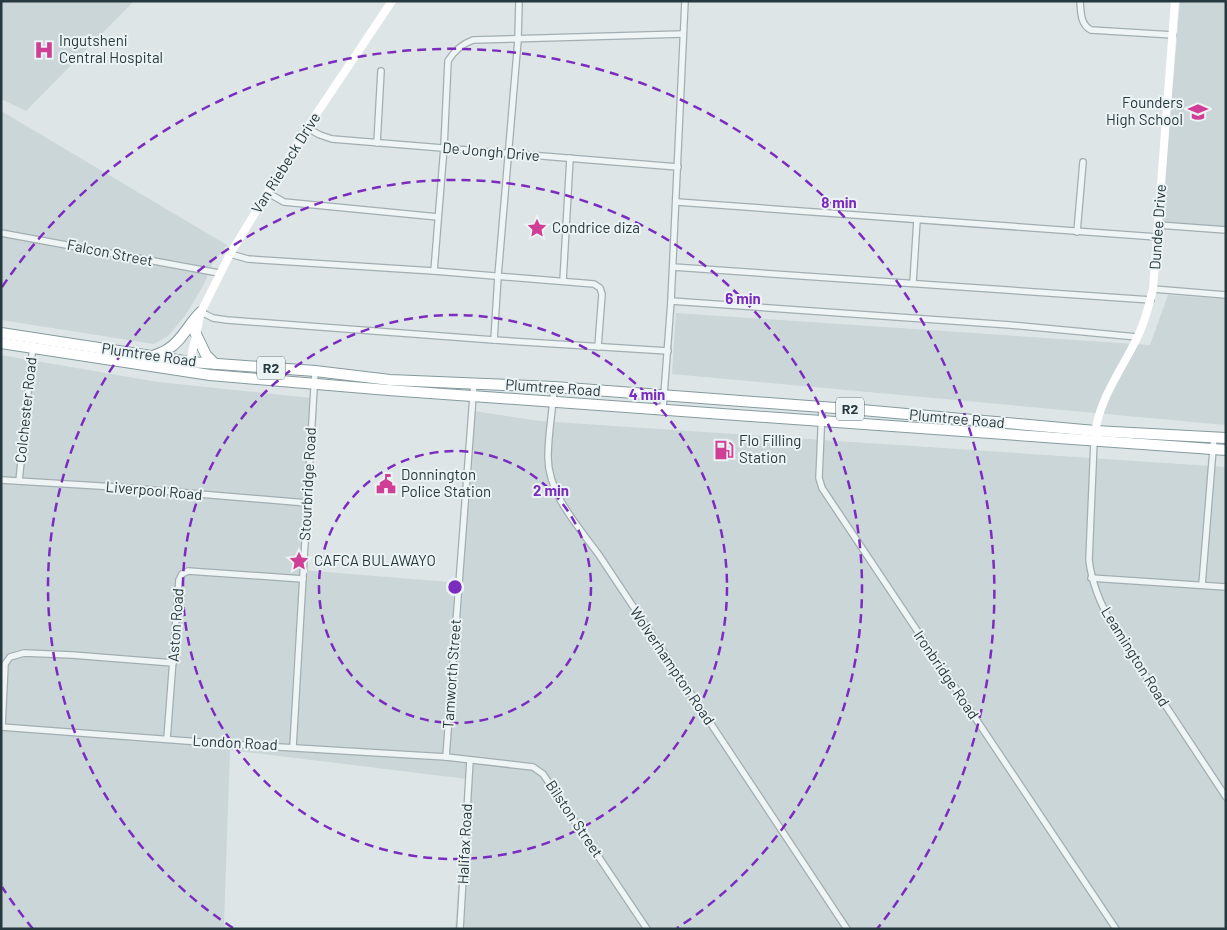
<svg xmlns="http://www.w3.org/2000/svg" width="1227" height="930" viewBox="0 0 1227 930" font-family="Barlow,sans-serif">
<rect width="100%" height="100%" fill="#dde5e7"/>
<g fill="#cbd6d9">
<polygon points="1,1 134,1 26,111 1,99"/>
<polygon points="1180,1 1226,1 1226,228 1161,223"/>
<polygon points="1,111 227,245 212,264 204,284 185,316 168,336 154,344 1,320"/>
<polygon points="1168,295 1226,299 1226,425 672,374 676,313 1150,345"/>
<polygon points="1,355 158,382 311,398 302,570 461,583 474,411 540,421 1226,467 1226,929 455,929 467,779 230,750 224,923 226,929 1,929"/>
</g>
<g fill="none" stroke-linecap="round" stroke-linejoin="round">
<defs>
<g id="street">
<path d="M1080,1C1081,12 1080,24 1091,30L1173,35"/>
<polyline points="307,128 320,135 332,139 678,167"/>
<polyline points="377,143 381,71"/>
<polyline points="268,193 284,202 438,217"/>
<polyline points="677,202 1157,237"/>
<polyline points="1158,225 1226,230"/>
<polyline points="1077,232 1083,162"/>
<polyline points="1,233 219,273"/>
<polyline points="230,254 248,259 434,271 594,284 600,288 602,294 598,347"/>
<polyline points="673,267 1151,300"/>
<path d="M434,271L444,147L448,61C454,51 462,44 473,40L683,34"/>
<polyline points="563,281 570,158"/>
<polyline points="913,283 917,220"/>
<polyline points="1153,289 1226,295"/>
<polyline points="671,301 1010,325 1137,337"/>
<polyline points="201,312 213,318 227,320 494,340 668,351"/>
<polyline points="494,340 498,276 518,40 519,1"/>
<path d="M554,387C553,410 548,433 548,457C548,494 578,526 599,555L847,929"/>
<polyline points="663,408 671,301 685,1"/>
<polyline points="822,408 819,478 822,488 1116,929"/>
<path d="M1094,441L1089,560C1092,584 1100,602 1111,623L1226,797"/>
<polyline points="1,480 116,487 307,503"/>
<polyline points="19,481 33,345"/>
<polyline points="1091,578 1226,587"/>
<polyline points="1202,585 1214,437"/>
<polyline points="1,727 227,744 446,757 533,767 543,774 647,929"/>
<polyline points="2,727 5,664 10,657 24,653 72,655 173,663"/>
<polyline points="167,739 179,580 182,574 188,571 303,579"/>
<polyline points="293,747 315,371"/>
<polyline points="446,757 474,383"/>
<polyline points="460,929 470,760"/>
</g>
<g id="highway">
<polyline points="195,332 206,355 215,364"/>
<polyline points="1,333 190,362 315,371 390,380 554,387 862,410 1095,431 1226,438"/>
<polyline points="1,343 210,375 388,390 1226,450"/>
<path d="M153,356C158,354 164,352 168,349C182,341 189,323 201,312"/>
</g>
</defs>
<use href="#street" stroke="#a2aeb1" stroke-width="8"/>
<use href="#highway" stroke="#849a9e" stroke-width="12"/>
<use href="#street" stroke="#eff4f5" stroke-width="5.5"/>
<g stroke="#fff" stroke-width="8">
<polyline points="190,362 201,312 230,254 307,128 392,1"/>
<path d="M1095,434C1099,399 1122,369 1137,338C1145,322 1149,306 1153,289L1175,1"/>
</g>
<use href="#highway" stroke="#fff" stroke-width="10"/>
</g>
<g fill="none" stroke="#7b2cbf" stroke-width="2.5" stroke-dasharray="9 6">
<circle cx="455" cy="587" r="136"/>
<circle cx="455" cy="587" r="272"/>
<path d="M233 928A407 407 0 1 1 677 928"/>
<path d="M33 929A543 543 0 0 1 2 887M2 287A543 543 0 1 1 877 929"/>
</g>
<defs>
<symbol id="hospital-bare" viewBox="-9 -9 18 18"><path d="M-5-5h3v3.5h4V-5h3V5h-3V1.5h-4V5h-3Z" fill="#d03e95" stroke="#ecf3f5" stroke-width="2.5" paint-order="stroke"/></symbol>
<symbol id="school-bare" viewBox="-9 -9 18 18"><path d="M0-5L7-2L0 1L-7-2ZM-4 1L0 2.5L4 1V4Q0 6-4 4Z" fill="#d03e95" stroke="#ecf3f5" stroke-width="2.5" paint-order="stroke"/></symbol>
<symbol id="sight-bare" viewBox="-9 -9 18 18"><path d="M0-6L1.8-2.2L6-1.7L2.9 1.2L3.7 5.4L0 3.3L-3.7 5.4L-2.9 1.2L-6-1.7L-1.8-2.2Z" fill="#d03e95" stroke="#ecf3f5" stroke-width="2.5" paint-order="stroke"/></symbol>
<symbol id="fuel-bare" viewBox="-9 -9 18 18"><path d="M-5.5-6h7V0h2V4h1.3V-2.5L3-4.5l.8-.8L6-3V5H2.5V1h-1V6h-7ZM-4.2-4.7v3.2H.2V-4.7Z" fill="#d03e95" stroke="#ecf3f5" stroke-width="2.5" paint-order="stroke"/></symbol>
<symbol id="civic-bare" viewBox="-9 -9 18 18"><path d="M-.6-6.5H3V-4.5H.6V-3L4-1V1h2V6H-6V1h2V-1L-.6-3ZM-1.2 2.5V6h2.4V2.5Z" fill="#d03e95" stroke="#ecf3f5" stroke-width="2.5" paint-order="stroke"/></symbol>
</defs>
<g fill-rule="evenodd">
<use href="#hospital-bare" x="30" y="36" width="28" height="28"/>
<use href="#school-bare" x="1184" y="98" width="28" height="28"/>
<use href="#sight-bare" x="523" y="214" width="28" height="28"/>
<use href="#fuel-bare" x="710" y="436" width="28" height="28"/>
<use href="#civic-bare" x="372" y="470" width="28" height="28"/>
<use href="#sight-bare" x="285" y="547" width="28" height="28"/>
</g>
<g text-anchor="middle" stroke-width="4" stroke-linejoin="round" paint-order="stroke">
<g fill="#ecf3f5" stroke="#617175" stroke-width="1">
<rect x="257" y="356.5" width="28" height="23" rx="4"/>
<rect x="836" y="397.5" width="28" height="23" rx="4"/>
</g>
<g font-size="14" font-weight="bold" fill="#26393e">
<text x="271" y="373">R2</text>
<text x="850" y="414">R2</text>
</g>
<g font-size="15" fill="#26393e" stroke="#ecf3f5" text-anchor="start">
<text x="59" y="46">Ingutsheni<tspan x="59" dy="17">Central Hospital</tspan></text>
<text x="1183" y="108" text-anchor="end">Founders<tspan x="1183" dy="17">High School</tspan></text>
<text x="552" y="233">Condrice diza</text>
<text x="739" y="446">Flo Filling<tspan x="739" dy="17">Station</tspan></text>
<text x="401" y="480">Donnington<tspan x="401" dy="17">Police Station</tspan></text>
<text x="314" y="566">CAFCA BULAWAYO</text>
</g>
<g font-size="15" fill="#26393e" stroke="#ecf3f5">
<text transform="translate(491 152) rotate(5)" y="5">De Jongh Drive</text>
<text transform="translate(286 163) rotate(-58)" y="5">Van Riebeck Drive</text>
<text transform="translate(1158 227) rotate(-86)" y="5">Dundee Drive</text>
<text transform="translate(110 253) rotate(11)" y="5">Falcon Street</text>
<text transform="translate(149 355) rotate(8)" y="5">Plumtree Road</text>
<text transform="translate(553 388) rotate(4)" y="5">Plumtree Road</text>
<text transform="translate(26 410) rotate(-84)" y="5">Colchester Road</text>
<text transform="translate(957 419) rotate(5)" y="5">Plumtree Road</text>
<text transform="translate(308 484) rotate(-87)" y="5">Stourbridge Road</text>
<text transform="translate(154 491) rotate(5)" y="5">Liverpool Road</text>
<text transform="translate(176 625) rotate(-86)" y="5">Aston Road</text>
<text transform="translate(1135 657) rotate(58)" y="5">Leamington Road</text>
<text transform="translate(672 666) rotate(56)" y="5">Wolverhampton Road</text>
<text transform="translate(452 674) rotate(-86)" y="5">Tamworth Street</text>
<text transform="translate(946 675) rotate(56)" y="5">Ironbridge Road</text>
<text transform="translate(235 743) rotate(3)" y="5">London Road</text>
<text transform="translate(574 819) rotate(56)" y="5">Bilston Street</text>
<text transform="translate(465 844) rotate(-87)" y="5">Halifax Road</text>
</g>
</g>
<circle cx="455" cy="587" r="8" fill="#7b2cbf" stroke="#ecf3f5" stroke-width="2.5"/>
<g font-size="15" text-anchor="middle" font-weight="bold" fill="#7b2cbf" stroke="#ecf3f5" stroke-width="4" stroke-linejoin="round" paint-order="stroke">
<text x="839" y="208">8 min</text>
<text x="743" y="304">6 min</text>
<text x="647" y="400">4 min</text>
<text x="551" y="496">2 min</text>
</g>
<rect width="1227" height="930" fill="none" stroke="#26393e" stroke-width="5"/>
</svg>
